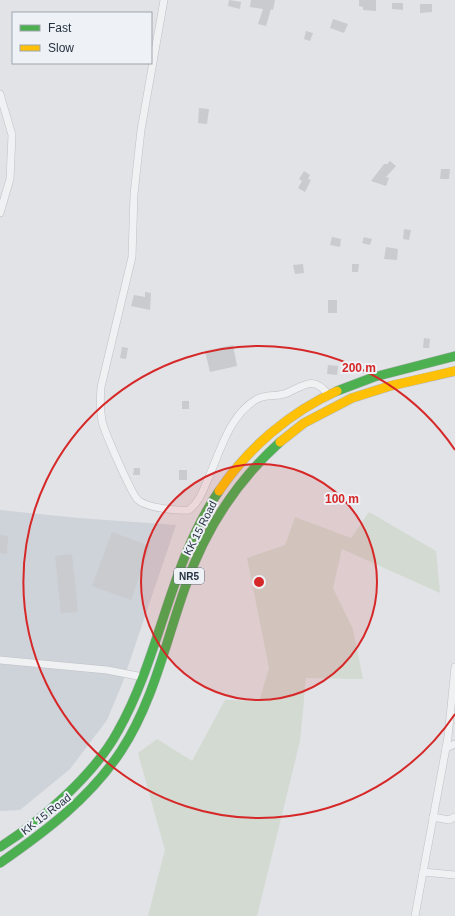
<svg xmlns="http://www.w3.org/2000/svg" width="455" height="916" viewBox="0 0 455 916" font-family="Arial,sans-serif">
<rect width="100%" height="100%" fill="#e1e3e6"/>
<polygon fill="#ced3da" points="0,510 78,518 176,525 122,684 107,720 70,769 20,810 0,811"/>
<polygon fill="#d2dad1" points="369,512 436,551 440,593 342,549 333,588 353,629 363,679 306,678 300,741 257,916 148,916 165,850 138,753 157,739 192,761 225,700 259,701 269,668 247,558 285,545 295,517 351,538"/>
<g fill="#c9cbce">
<polygon points="229,0 241,2 240,9 228,6"/>
<polygon points="251,0 275,0 273,10 271,9 266,26 258,24 263,9 250,7"/>
<polygon points="359,0 376,0 376,11 363,10 363,7 359,6"/>
<polygon points="392,3 403,3 403,10 392,9"/>
<polygon points="420,4 432,4 432,12 420,13"/>
<polygon points="333,19 348,24 344,33 330,28"/>
<polygon points="306,31 313,33 310,41 304,39"/>
<polygon points="199,108 209,109 207,124 198,123"/>
<polygon points="390,161 396,166 386,177 389,178 386,186 371,181 384,164 387,164"/>
<polygon points="441,169 450,169 449,179 440,179"/>
<polygon points="304,171 310,175 308,179 311,180 305,192 298,188 302,181 299,179"/>
<polygon points="404,229 411,230 409,240 403,239"/>
<polygon points="332,237 341,239 340,247 330,245"/>
<polygon points="364,237 372,239 370,245 362,243"/>
<polygon points="386,247 398,249 397,260 384,259"/>
<polygon points="303,264 304,273 295,274 293,265"/>
<polygon points="352,264 359,264 358,272 352,272"/>
<polygon points="145,292 151,293 150,310 131,306 134,295 145,297"/>
<rect x="328" y="300" width="9" height="13"/>
<polygon points="424,338 430,339 429,348 423,348"/>
<polygon points="233,345 237,366 210,372 205,351"/>
<polygon points="122,347 128,348 126,359 120,358"/>
<polygon points="328,365 338,366 337,375 327,374"/>
<rect x="182" y="401" width="7" height="8"/>
<polygon points="134,468 140,468 140,475 133,475"/>
<rect x="179" y="470" width="8" height="10"/>
<polygon points="112,532 150,546 131,600 92,586"/>
<polygon points="0,535 8,536 7,554 0,553"/>
<polygon points="72,554 78,612 61,613 55,556"/>
</g>
<g fill="none" stroke-linecap="round" stroke-linejoin="round">
<defs>
<g id="street">
<path d="M164,0L141,130L134,194L132,257L101,387C100,399 100,410 102,421C104,431 132,495 138,500C147,508 177,511 189,510C199,502 203,491 208,479C220,452 229,415 257,399C266,394 278,397 287,393C307,384 313,376 329,395"/>
<polyline points="0,94 12,135 10,179 0,213"/>
<polyline points="0,660 107,670 143,677"/>
<polyline points="446,748 455,744"/>
<polyline points="433,817 449,820 455,817"/>
<polyline points="423,872 455,875"/>
<polyline points="415,916 448,737 455,667"/>
</g>
<g id="fast">
<polyline points="337,391 374,377 455,356"/>
<path d="M0,847C41,821 95,774 118,731C161,655 169,564 219,491"/>
<path d="M0,863C46,831 90,798 121,751C154,701 166,640 186,585C205,530 237,481 280,442"/>
</g>
<g id="slow">
<polyline points="280,442 304,423 352,398 390,386 455,371"/>
<path d="M219,491C248,448 290,412 337,391"/>
</g>
</defs>
<use href="#street" stroke="#bfc1c4" stroke-width="8"/>
<use href="#fast" stroke="#b3b6bb" stroke-width="10"/>
<use href="#slow" stroke="#b3b6bb" stroke-width="10"/>
<use href="#street" stroke="#f0f1f3" stroke-width="7"/>
<use href="#fast" stroke="#4caf50" stroke-width="9"/>
<use href="#slow" stroke="#ffc107" stroke-width="9"/>
</g>
<circle cx="259" cy="582" r="118" fill="#d62828" fill-opacity=".12"/>
<g fill="none" stroke="#d62828" stroke-width="2">
<circle cx="259" cy="582" r="118"/>
<path d="M455 714A236 236 0 1 1 455 450"/>
</g>
<g text-anchor="middle" stroke-width="4" stroke-linejoin="round" paint-order="stroke">
<rect fill="#eef2f6" stroke="#626b77" stroke-width="1" x="174" y="568" width="30" height="16" rx="3"/>
<g font-size="10" font-weight="bold" fill="#263140">
<text x="189" y="580">NR5</text>
</g>
<g font-size="11" fill="#263140" stroke="#eef2f6">
<text transform="translate(200 528) rotate(-63)" y="4">KK 15 Road</text>
<text transform="translate(46 814) rotate(-38)" y="4">KK 15 Road</text>
</g>
</g>
<circle cx="259" cy="582" r="6" fill="#d62828" stroke="#eef2f6" stroke-width="2"/>
<g font-size="12" text-anchor="middle" font-weight="bold" fill="#d62828" stroke="#eef2f6" stroke-width="4" stroke-linejoin="round" paint-order="stroke">
<text x="359" y="372">200 m</text>
<text x="342" y="503">100 m</text>
</g>
<rect x="12" y="12" width="140" height="52" fill="#eef2f6" stroke="#9ea5ad"/>
<rect x="20" y="25" width="20" height="6" fill="#4caf50" stroke="#9ea5ad"/>
<text x="48" y="32" font-size="12" fill="#263140">Fast</text>
<rect x="20" y="45" width="20" height="6" fill="#ffc107" stroke="#9ea5ad"/>
<text x="48" y="52" font-size="12" fill="#263140">Slow</text>
</svg>
